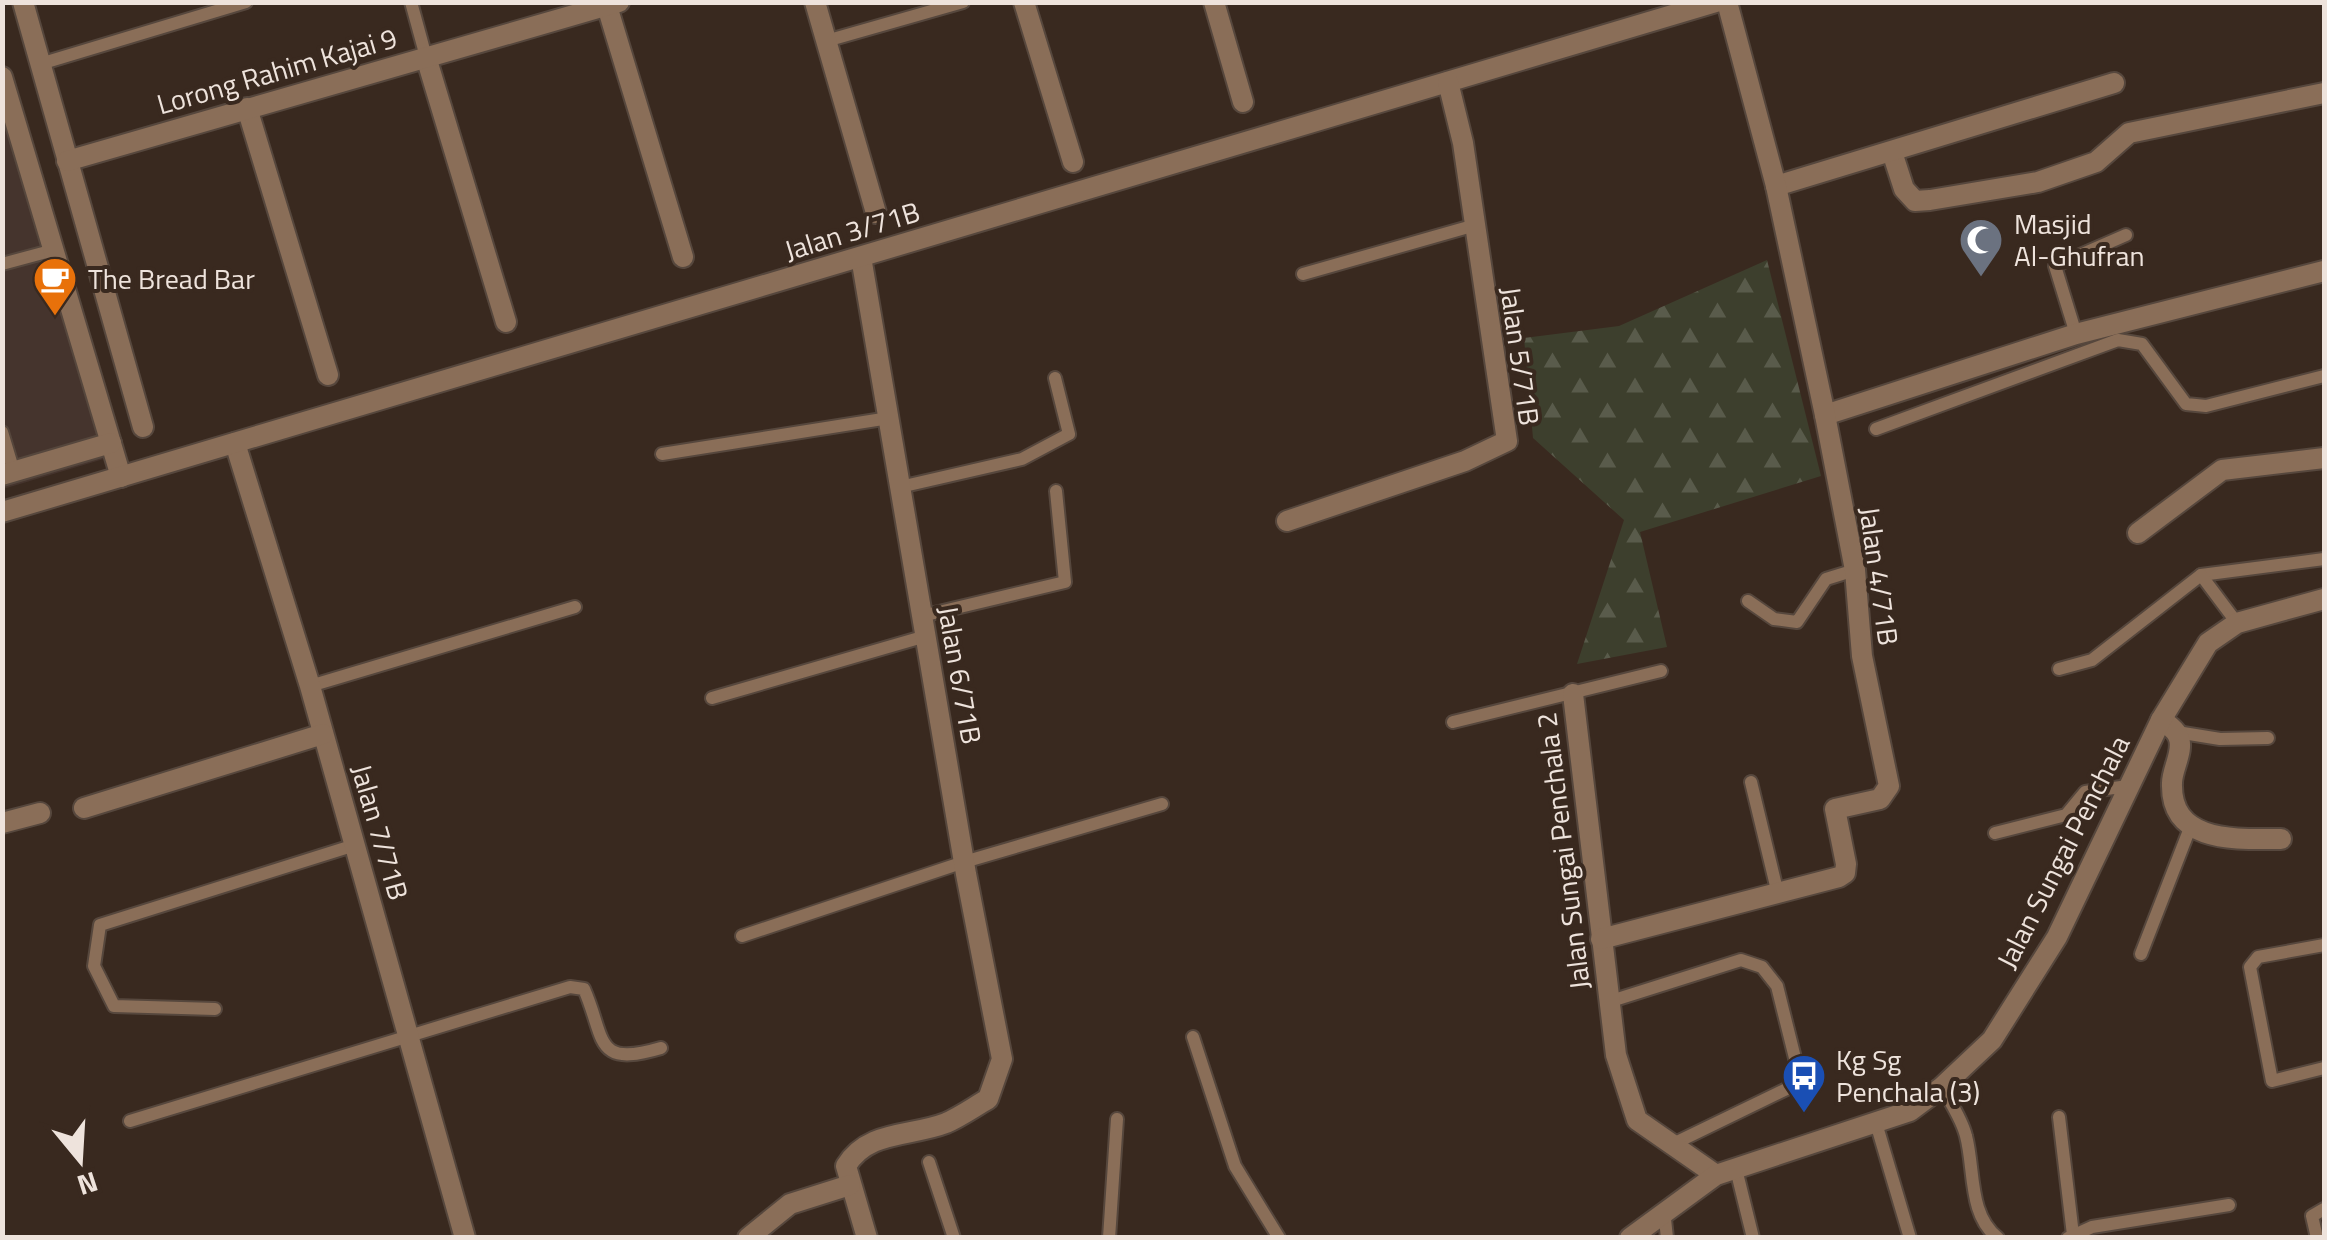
<svg xmlns="http://www.w3.org/2000/svg" width="2327" height="1240" viewBox="0 0 2327 1240" font-family="'Titillium Web',sans-serif">
<defs>
<pattern id="forest-firs" width="22" height="20" patternUnits="userSpaceOnUse" patternTransform="scale(2.5)"><rect width="22" height="20" fill="#3d3f2d"/><path d="M5 1l3.5 6h-7zM16 11l3.5 6h-7z" fill="#595b4b"/></pattern>
</defs>
<rect width="100%" height="100%" fill="#39291f"/>
<polygon fill="#45342d" points="2,77 107,458 3,489 2,489"/>
<polygon fill="url(#forest-firs)" points="1767,260 1821,476 1640,532 1667,647 1577,664 1624,520 1533,438 1524,338 1619,326"/>
<g fill="none" stroke-linecap="round" stroke-linejoin="round">
<defs>
<g id="service">
<polyline points="411,2 426,57"/>
<polyline points="826,41 963,2"/>
<polyline points="40,64 246,2"/>
<polyline points="2,264 54,250"/>
<polyline points="1303,274 1472,226"/>
<polyline points="2076,334 2055,266 2126,235"/>
<polyline points="1876,429 2118,340 2142,344 2186,404 2206,406 2324,376"/>
<polyline points="2,432 14,472"/>
<polyline points="662,454 889,418"/>
<polyline points="900,487 1022,459 1069,434 1055,378"/>
<polyline points="2201,575 2324,559"/>
<polyline points="1748,601 1774,619 1797,622 1826,579 1855,570"/>
<polyline points="922,616 1065,582 1056,491"/>
<polyline points="2059,669 2092,660 2201,575 2237,623"/>
<polyline points="310,686 575,607"/>
<polyline points="712,698 926,636"/>
<polyline points="1453,722 1661,671"/>
<polyline points="2177,732 2220,739 2268,738"/>
<polyline points="1751,782 1778,894"/>
<polyline points="1995,833 2066,815 2085,792 2128,786"/>
<polyline points="742,936 964,862 1162,804"/>
<polyline points="2324,945 2258,957 2250,967 2272,1081 2324,1068"/>
<polyline points="2141,954 2190,828"/>
<polyline points="1608,1002 1741,960 1762,967 1777,986 1801,1082 1671,1145"/>
<polyline points="215,1009 114,1006 94,966 100,925 355,845"/>
<polyline points="1193,1037 1235,1166 1279,1238"/>
<path d="M1942,1087C1950,1102 1962,1119 1966,1136C1975,1170 1968,1215 1998,1238"/>
<polyline points="2059,1117 2073,1235"/>
<path d="M130,1121L570,987L584,989C606,1039 593,1068 661,1048"/>
<polyline points="1876,1123 1910,1238"/>
<polyline points="929,1162 954,1238"/>
<polyline points="1736,1169 1753,1238"/>
<polyline points="1664,1210 1667,1238"/>
<polyline points="1109,1238 1117,1119"/>
<polyline points="2068,1238 2092,1227 2229,1205"/>
<polyline points="2317,1238 2312,1216 2324,1209"/>
</g>
<g id="minor">
<polyline points="23,2 143,427"/>
<polyline points="815,2 876,213"/>
<polyline points="1024,2 1073,162"/>
<polyline points="1214,2 1243,102"/>
<polyline points="607,6 683,257"/>
<polyline points="426,57 506,322"/>
<polyline points="2,77 121,477"/>
<polyline points="247,108 328,375"/>
<polyline points="1892,152 1904,189 1915,201 1930,200 2038,182 2096,162 2129,133 2324,93"/>
<polyline points="67,161 619,2"/>
<polyline points="1776,186 2114,83"/>
<path d="M861,257L966,874L1002,1059L988,1099C974,1107 960,1117 946,1123C910,1137 868,1130 846,1166L867,1238"/>
<polyline points="1825,415 2076,334 2324,271"/>
<polyline points="235,443 310,686 465,1238"/>
<polyline points="2,475 111,443"/>
<polyline points="2,512 1716,2"/>
<polyline points="1287,521 1465,461 1507,441 1463,143 1448,82"/>
<polyline points="2138,533 2222,470 2324,458"/>
<polyline points="1573,694 1616,1055 1637,1120 1716,1175"/>
<path d="M2161,720C2167,724 2175,729 2178,736C2185,750 2172,768 2172,783C2170,844 2237,839 2281,839"/>
<polyline points="84,808 323,734"/>
<polyline points="2,823 40,813"/>
<polyline points="1601,939 1839,877 1845,873 1846,864 1835,809 1880,799 1889,786 1862,656 1855,570 1825,415 1776,186 1727,2"/>
<polyline points="748,1238 790,1204 850,1185"/>
</g>
<polyline id="tertiary" points="1630,1238 1716,1175 1910,1111 1942,1087 1992,1040 2057,937 2161,720 2208,643 2237,623 2324,599"/>
</defs>
<use href="#service" stroke="#56473d" stroke-width="16"/>
<use href="#minor" stroke="#56473d" stroke-width="24"/>
<use href="#tertiary" stroke="#56473d" stroke-width="24"/>
<use href="#service" stroke="#8a6e58" stroke-width="12"/>
<use href="#minor" stroke="#8a6e58" stroke-width="20"/>
<use href="#tertiary" stroke="#8a6e58" stroke-width="20"/>
</g>
<defs>
<symbol id="mosque-pin" viewBox="-11 -11 22 30"><path d="M0 17L-7.5 6A9.5 9.5 0 1 1 7.5 6Z" fill="#6b7280" stroke="#39291f"/><path d="M3.5-4.9A6 6 0 1 0 3.5 4.9A5 5 0 1 1 3.5-4.9Z" fill="#fff"/></symbol>
<symbol id="cafe-pin" viewBox="-11 -11 22 30"><path d="M0 17L-7.5 6A9.5 9.5 0 1 1 7.5 6Z" fill="#e8710a" stroke="#39291f"/><path d="M-5.5-4.5H6V0H3Q3 3.5 0 3.5H-2.5Q-5.5 3.5-5.5 0ZM3-3.2v2h1.7v-2ZM-6 4.5H4V6H-6Z" fill="#fff"/></symbol>
<symbol id="bus-pin" viewBox="-11 -11 22 30"><path d="M0 17L-7.5 6A9.5 9.5 0 1 1 7.5 6Z" fill="#1a4fb4" stroke="#39291f"/><path d="M-5-6H5V4H4V6H2V4H-2V6H-4V4H-5ZM-3.5-4V0h7V-4ZM-3.5 1.2v1.5H-2V1.2ZM2 1.2v1.5H3.5V1.2Z" fill="#fff"/></symbol>
</defs>
<g fill-rule="evenodd">
<use href="#mosque-pin" x="1956" y="215" width="50" height="68"/>
<use href="#cafe-pin" x="30" y="254" width="50" height="68"/>
<use href="#bus-pin" x="1779" y="1051" width="50" height="68"/>
</g>
<g text-anchor="middle" stroke-width="8" stroke-linejoin="round" paint-order="stroke">
<g font-size="28" fill="#eee3dc" stroke="#39291f">
<text transform="translate(277 71) rotate(-16)" y="10">Lorong Rahim Kajai 9</text>
<text transform="translate(852 231) rotate(-17)" y="10">Jalan 3/71B</text>
<text transform="translate(1520 356) rotate(82)" y="10">Jalan 5/71B</text>
<text transform="translate(1879 576) rotate(82)" y="10">Jalan 4/71B</text>
<text transform="translate(960 675) rotate(80)" y="10">Jalan 6/71B</text>
<text transform="translate(380 832) rotate(74)" y="10">Jalan 7/71B</text>
<text transform="translate(1563 851) rotate(-97)" y="10">Jalan Sungai Penchala 2</text>
<text transform="translate(2063 852) rotate(-63)" y="10">Jalan Sungai Penchala</text>
</g>
<g font-size="28" fill="#eee3dc" stroke="#39291f" text-anchor="start">
<text x="2014" y="234">Masjid<tspan x="2014" dy="32">Al-Ghufran</tspan></text>
<text x="88" y="289">The Bread Bar</text>
<text x="1836" y="1070">Kg Sg<tspan x="1836" dy="32">Penchala (3)</tspan></text>
</g>
</g>
<rect width="2327" height="1240" fill="none" stroke="#eee3dc" stroke-width="10"/>
<g transform="translate(80 1160) rotate(162)" stroke="#39291f" stroke-width="8" paint-order="stroke">
<path d="M0-8L18 38L0 25L-18 38Z" fill="#eee3dc"/>
<text y="-15" font-size="28" font-weight="bold" text-anchor="middle" fill="#eee3dc">N</text>
</g>
</svg>
